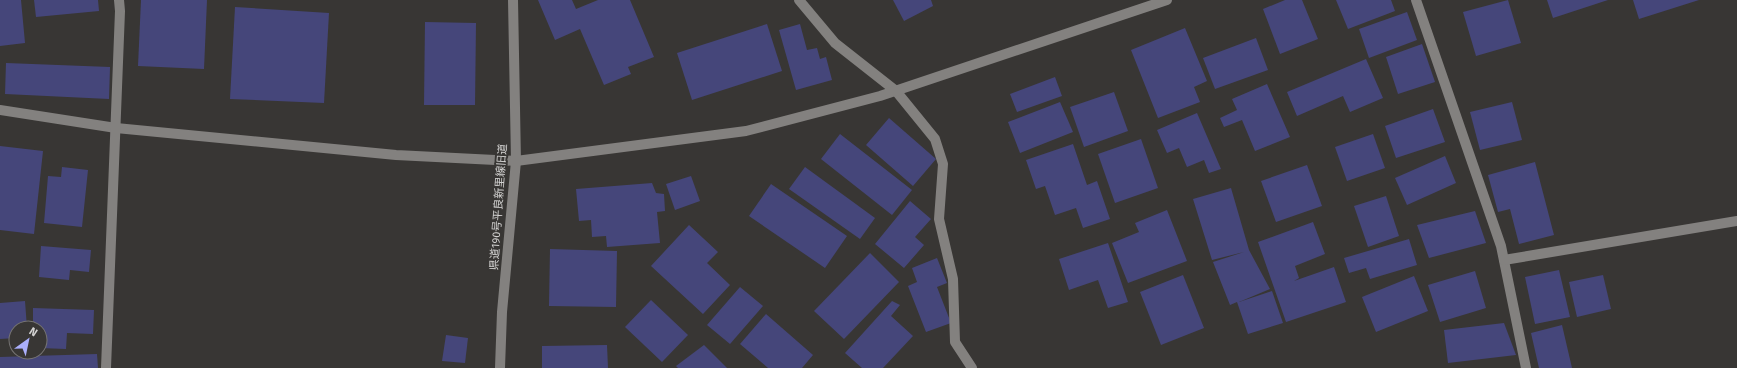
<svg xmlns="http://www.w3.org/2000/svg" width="1737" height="368" viewBox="0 0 1737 368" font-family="'Fira Sans','Noto Sans JP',sans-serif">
<rect width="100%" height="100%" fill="#383634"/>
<g fill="#45467a">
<polygon points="0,0 21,0 25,43 0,46"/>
<polygon points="34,0 98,0 99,11 36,17"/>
<polygon points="141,0 207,0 204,69 138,66"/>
<polygon points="538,0 572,0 576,9 598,0 630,0 654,57 628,67 631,74 604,85 580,29 555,40"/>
<polygon points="893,0 931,0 933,6 904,21"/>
<polygon points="1285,0 1302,0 1318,39 1280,54 1263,9"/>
<polygon points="1336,0 1391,0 1395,11 1348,29"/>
<polygon points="1508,0 1521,43 1476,56 1463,12"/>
<polygon points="1547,0 1608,0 1553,18"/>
<polygon points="1633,0 1699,0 1639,19"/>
<polygon points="235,7 329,13 324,103 230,99"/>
<polygon points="1407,12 1417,40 1369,58 1359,29"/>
<polygon points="425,22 476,23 475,105 424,105"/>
<polygon points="767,24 782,71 692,100 677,53"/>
<polygon points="800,24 807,50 817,48 820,59 826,57 832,80 796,90 779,30"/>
<polygon points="1185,28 1207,81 1194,87 1200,102 1158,118 1131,50"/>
<polygon points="1256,38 1268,70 1215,89 1203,58"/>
<polygon points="1422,44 1435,82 1398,94 1386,57"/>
<polygon points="1366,59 1383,98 1350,112 1343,96 1297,116 1287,92"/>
<polygon points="6,63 110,67 109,99 5,94"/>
<polygon points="1055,77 1062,96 1017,112 1010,94"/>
<polygon points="1267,84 1290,137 1255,151 1242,120 1224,127 1220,118 1237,110 1232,99"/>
<polygon points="1114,92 1128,131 1084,147 1070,107"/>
<polygon points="1060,102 1073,132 1020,153 1008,122"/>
<polygon points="1512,102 1522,140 1480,150 1470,112"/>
<polygon points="1433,109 1445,142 1396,158 1385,126"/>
<polygon points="1197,113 1221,169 1209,173 1204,160 1187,167 1179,148 1167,153 1157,130"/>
<polygon points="889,118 936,159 913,186 866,145"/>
<polygon points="840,134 912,190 892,215 821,159"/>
<polygon points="1373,134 1385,168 1347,181 1335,147"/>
<polygon points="1141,139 1158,188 1115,203 1098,154"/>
<polygon points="1073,144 1087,185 1097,181 1110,219 1083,228 1076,208 1055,215 1045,186 1036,189 1026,160"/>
<polygon points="0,146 43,151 34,234 0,230"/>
<polygon points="1445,156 1456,183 1407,205 1395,178"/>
<polygon points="1535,162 1554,235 1519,244 1510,209 1498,212 1488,175"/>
<polygon points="1307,165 1322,206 1276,222 1261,181"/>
<polygon points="62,167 88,170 82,227 44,223 48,176 61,177"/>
<polygon points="805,167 875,218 860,239 789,189"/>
<polygon points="691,176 700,201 675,210 666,184"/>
<polygon points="652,183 656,193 664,194 665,211 657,212 660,243 607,247 606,236 592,237 591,220 579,221 576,189"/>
<polygon points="771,184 847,236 825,268 749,216"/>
<polygon points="1231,188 1249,250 1270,289 1239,302 1272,291 1283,323 1248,334 1237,302 1230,305 1213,262 1244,252 1212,260 1193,199"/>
<polygon points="1386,196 1399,236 1368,247 1354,206"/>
<polygon points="910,201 931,219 915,237 924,245 904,268 875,244"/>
<polygon points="1167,210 1187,261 1128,283 1112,243 1139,232 1135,223"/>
<polygon points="1475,211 1486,243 1429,258 1417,225"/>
<polygon points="1313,222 1325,254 1295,266 1299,278 1294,281 1334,267 1346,302 1286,322 1258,242"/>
<polygon points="689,225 718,252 707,263 730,285 703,314 651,266"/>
<polygon points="1409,239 1417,265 1370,279 1366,268 1349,273 1344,258"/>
<polygon points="1108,243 1128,302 1108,308 1098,280 1069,290 1059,259"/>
<polygon points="41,246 91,250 89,272 70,270 69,280 39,277"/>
<polygon points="550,249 617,251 616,307 549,306"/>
<polygon points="870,253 899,282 844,339 814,311"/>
<polygon points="937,258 947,283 937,287 951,323 926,332 908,286 917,282 912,268"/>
<polygon points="1559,270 1570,317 1535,324 1525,277"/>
<polygon points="1475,271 1486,308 1440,322 1428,285"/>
<polygon points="1183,275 1204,328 1161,345 1140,292"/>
<polygon points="1603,275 1611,309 1577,317 1569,282"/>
<polygon points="1414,276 1428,311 1376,332 1362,297"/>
<polygon points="740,287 763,306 730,344 707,325"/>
<polygon points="651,300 688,335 662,362 625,327"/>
<polygon points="25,301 27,328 16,328 16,338 0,339 0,303"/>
<polygon points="892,301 900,305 891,316 913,336 883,368 862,368 845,353"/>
<polygon points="33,308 94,310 93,334 67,333 66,349 40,348 40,328 33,328"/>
<polygon points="766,314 813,355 802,368 768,368 740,344"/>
<polygon points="1504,323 1516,355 1448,363 1444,330"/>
<polygon points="1562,325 1572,368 1539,368 1531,333"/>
<polygon points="446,335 468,338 465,363 442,361"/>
<polygon points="607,345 608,368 542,368 542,346"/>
<polygon points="704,345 727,368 678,368 676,366"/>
<polygon points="97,354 98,368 0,368 0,357"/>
</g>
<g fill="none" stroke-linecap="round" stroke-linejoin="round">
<g stroke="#83817f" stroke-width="10">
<polyline points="799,0 835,43 896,91 935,139 943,164 939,219 953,279 955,342 972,368"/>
<polyline points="1416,0 1501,246 1526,368"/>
<polyline points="0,110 116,128 396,155 516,161 746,131 880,96 1167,0"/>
<polyline points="1504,260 1737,221"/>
<polyline points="106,368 120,11 119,0"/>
<polyline points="500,368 502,312 516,161 513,0"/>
</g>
</g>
<g text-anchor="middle" stroke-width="4" stroke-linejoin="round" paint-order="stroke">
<g font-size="11" fill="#d3d2d1" stroke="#383634">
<text transform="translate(498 207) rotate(-86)" y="4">県道190号平良新里線旧道</text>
</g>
</g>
<g transform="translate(28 340) rotate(33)"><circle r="19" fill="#383634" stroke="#767473"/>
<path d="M0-3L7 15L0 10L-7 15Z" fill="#abaffb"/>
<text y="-6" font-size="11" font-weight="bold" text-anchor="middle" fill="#d3d2d1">N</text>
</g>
</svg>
